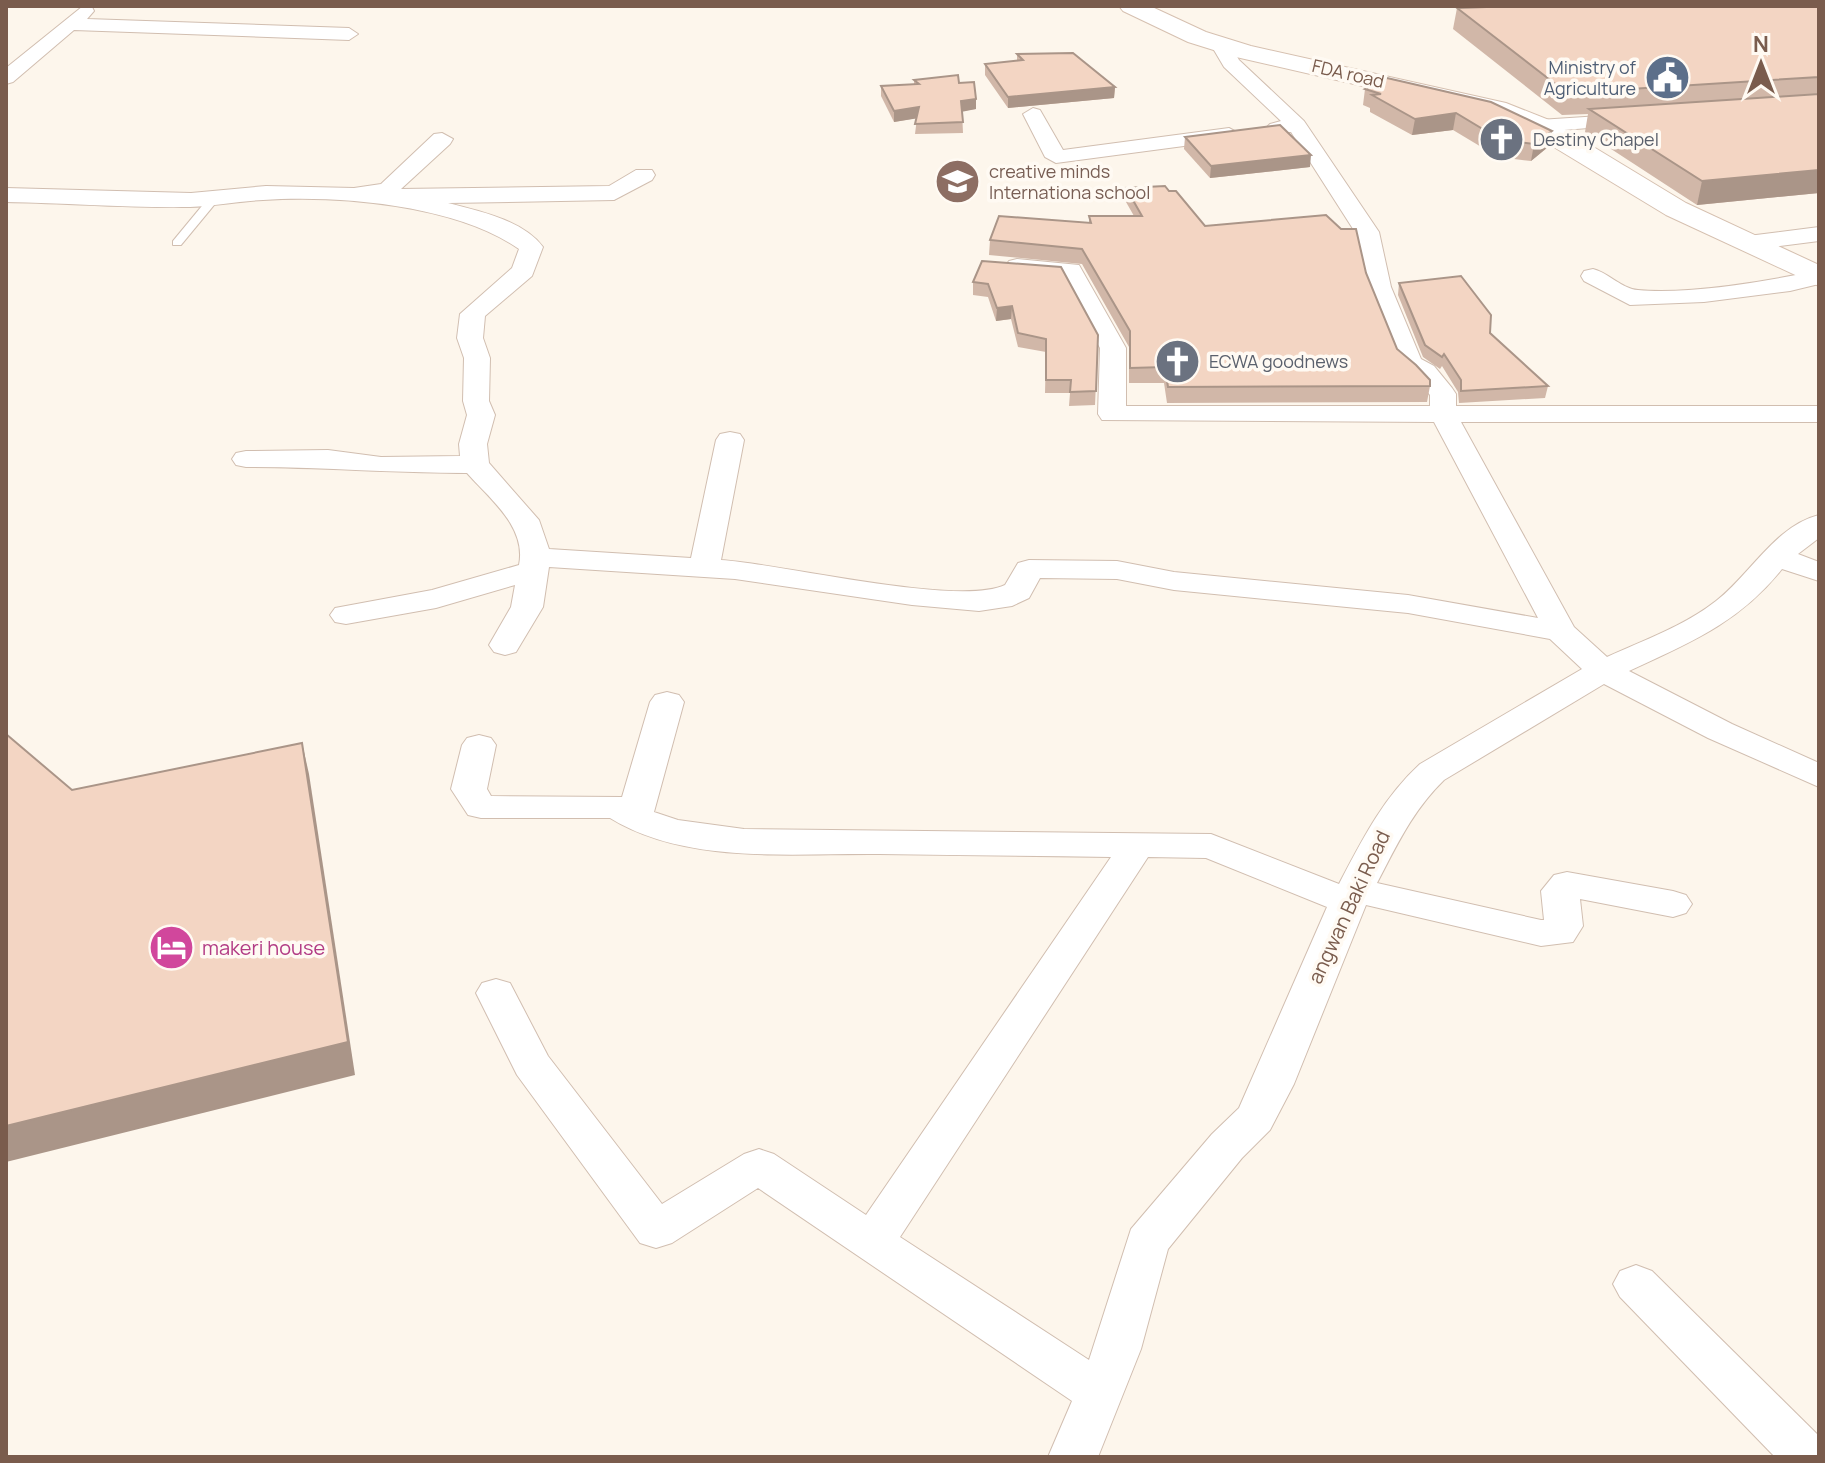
<svg xmlns="http://www.w3.org/2000/svg" width="1825" height="1463" viewBox="0 0 1825 1463" font-family="Manrope,sans-serif">
<rect width="100%" height="100%" fill="#fdf6ec"/>
<g fill="none" stroke-linecap="round" stroke-linejoin="round">
<defs>
<polygon id="lane" points="215,194 220,197 219,199 181,245 173,245 173,241 211,195"/>
<g id="street">
<polygon points="83,6 92,7 94,11 87,19 349,28 358,34 349,40 74,30 13,82 6,84 6,68"/>
<path d="M1221,39L1228,41L1239,60L1304,121L1379,232L1391,287L1421,359L1434,366L1452,388L1456,394V406H1819V422H1461L1574,627L1607,657C1644,640 1684,626 1716,601C1750,575 1775,526 1819,515V538L1798,554L1819,562V581L1782,569C1739,623 1689,643 1629,671L1732,724L1819,763V787L1708,738L1604,684L1444,780C1413,810 1397,845 1377,883L1541,920H1544L1541,891L1554,875L1567,872L1673,891L1686,895L1692,904L1686,913L1673,917L1580,899L1583,926L1573,942L1541,946L1366,905L1294,1084L1270,1130L1242,1158L1168,1249L1141,1349L1098,1457H1048L1072,1401L758,1188L672,1243L656,1248L640,1243L517,1075L476,993L482,983L496,979L510,983L548,1056L662,1204L744,1154L759,1149L774,1154L866,1215L1111,857C1033,856 956,855 879,854C792,853 686,865 610,818H481L468,815L451,789L462,745L467,738L479,735L491,738L496,745L487,789L491,796L622,797L650,702L655,695L667,692L679,695L684,702L654,812L678,820L744,829L1211,834L1339,884C1362,840 1383,798 1420,764L1582,669L1550,639L1408,613L1174,590L1117,579L1040,578L1029,598L1012,606L979,611L912,605L735,579L549,567L543,607L516,652L505,655L494,652L489,645L511,607L515,585L436,608L346,624L335,622L330,615L335,608L432,590L519,565C527,527 489,498 467,473C393,473 320,467 246,467L236,465L232,459L236,453L246,451L328,450L381,457L460,456L459,444L467,415L463,401L464,358L457,338L460,314L512,268L519,249C456,205 339,195 263,200C239,201 215,206 190,207C129,208 67,203 6,202V188L191,193L266,186L354,188L381,184L434,134L442,133L453,139L450,144L401,189L609,186L636,170H652L655,175L652,180L614,200L448,203C479,211 523,220 543,247L532,276L485,316L483,338L490,358L489,401L495,415L487,444L489,463L539,520L549,549L691,558L716,440L720,434L730,432L740,434L744,440L721,560C783,564 958,607 1005,585L1018,563L1029,560L1117,561L1174,572L1408,595L1538,618L1434,422L1102,420L1098,414L1100,348L1062,277L1009,271L1005,266L1009,261L1017,259L1079,265L1126,348V406H1430V395L1416,378L1397,363L1367,287L1355,232L1291,132H1270L1266,128L1270,124L1281,121L1224,67L1211,45ZM1148,857L1206,858L1327,907L1239,1108L1212,1134L1131,1229L1089,1360L900,1237Z"/>
<polygon points="1033,108 1040,110 1063,150 1229,128 1240,134 1229,140 1056,163 1045,157 1023,114"/>
<polygon points="1631,114 1638,116 1641,120 1638,124 1539,132 1529,126 1539,120"/>
<polygon points="1819,227 1819,241 1748,250 1740,248 1736,243 1740,238 1748,236"/>
<path d="M1593,269C1609,273 1622,289 1638,290C1686,295 1771,281 1819,270V284L1790,291L1704,302L1630,305L1584,281L1581,276L1584,271Z"/>
<polygon points="1636,1265 1652,1271 1819,1436 1819,1457 1775,1457 1620,1297 1613,1284 1620,1271"/>
</g>
<polygon id="secondary" points="1119,6 1150,6 1206,32 1251,46 1506,103 1549,120 1686,203 1819,265 1819,286 1666,215 1529,132 1489,115 1236,57 1188,42 1123,11"/>
</defs>
<use href="#lane" stroke="#d1beb0" stroke-width="2"/>
<use href="#street" stroke="#d1beb0" stroke-width="2"/>
<use href="#secondary" stroke="#d6c0b0" stroke-width="2"/>
<use href="#lane" fill="#fff" fill-rule="evenodd"/>
<use href="#street" fill="#fff" fill-rule="evenodd"/>
<use href="#secondary" fill="#fff" fill-rule="evenodd"/>
</g>
<g fill="#d1b7a8">
<polygon points="1819,6 1819,193 1697,205 1585,132 1588,114 1562,115 1453,29 1457,8"/>
<polygon points="1017,54 1115,87 1114,98 1008,108 985,75 985,64 1017,61"/>
<polygon points="914,80 959,83 976,109 962,111 963,133 915,134 917,118 894,122 881,96 881,86 914,85"/>
<polygon points="1365,89 1552,131 1548,147 1531,161 1498,157 1453,130 1412,135 1370,112 1370,108 1363,105"/>
<polygon points="1185,137 1310,167 1210,178 1184,149"/>
<polygon points="1126,188 1205,226 1366,273 1397,349 1430,386 1427,402 1167,403 1164,383 1129,383 1129,347 1082,264 989,255 990,240 1089,223 1089,216 1134,216 1126,202"/>
<polygon points="982,261 1098,335 1095,405 1069,406 1070,393 1045,393 1046,352 1018,347 1011,319 996,321 988,297 973,295 973,282"/>
<polygon points="1399,283 1490,333 1548,386 1545,398 1459,403 1458,392 1442,366 1440,369 1423,357 1398,295"/>
</g>
<g fill="#aa9588">
<polygon points="1115,87 1114,98 1008,108 1008,97"/>
<polygon points="976,99 976,109 961,112 961,101"/>
<polygon points="919,107 919,118 894,122 894,111"/>
<polygon points="1456,113 1453,130 1412,135 1415,119"/>
<polygon points="1552,131 1548,147 1531,161 1534,144"/>
<polygon points="1311,155 1310,167 1210,178 1211,166"/>
<polygon points="1819,170 1819,193 1697,205 1702,181"/>
<polygon points="1012,306 1011,319 996,321 997,308"/>
<polygon points="302,743 309,774 355,1075 6,1162 6,1126"/>
</g>
<g fill="#f3d5c3" stroke="#aa9588" stroke-width="2">
<polygon points="1516,6 1819,6 1819,77 1567,93 1457,8"/>
<polygon points="1073,53 1115,87 1008,97 985,64 1023,60 1017,54"/>
<polygon points="958,75 959,83 974,82 976,99 961,101 963,122 915,124 919,107 894,111 881,86 919,84 914,80"/>
<polygon points="1387,78 1491,102 1552,131 1534,144 1501,140 1456,113 1415,119 1372,95 1381,94 1365,89"/>
<polygon points="1819,94 1819,170 1702,181 1589,109"/>
<polygon points="1280,125 1311,155 1211,166 1185,137"/>
<polygon points="1165,186 1169,191 1176,191 1205,226 1326,215 1341,229 1356,229 1366,273 1397,349 1416,365 1430,380 1430,386 1168,387 1165,367 1130,368 1130,331 1082,249 990,240 999,216 1091,223 1089,216 1142,216 1126,188"/>
<polygon points="982,261 1061,267 1098,335 1096,391 1070,392 1071,380 1046,380 1046,339 1018,333 1012,306 997,308 988,284 973,282"/>
<polygon points="1461,276 1491,315 1490,333 1548,386 1461,391 1461,380 1444,354 1442,357 1425,345 1399,283"/>
<polygon points="6,734 72,790 302,743 348,1042 6,1126"/>
</g>
<defs>
<symbol id="civic-disc" viewBox="-11 -11 22 22"><circle r="9.5" fill="#5c6f8a" stroke="#fffaf3"/><path d="M-.6-6.5H3V-4.5H.6V-3L4-1V1h2V6H-6V1h2V-1L-.6-3ZM-1.2 2.5V6h2.4V2.5Z" fill="#fff"/></symbol>
<symbol id="church-disc" viewBox="-11 -11 22 22"><circle r="9.5" fill="#6b7280" stroke="#fffaf3"/><path d="M-1.2-6h2.4v3.5h3.3v2.4h-3.3V6h-2.4V-.1h-3.3v-2.4h3.3Z" fill="#fff"/></symbol>
<symbol id="school-disc" viewBox="-11 -11 22 22"><circle r="9.5" fill="#8d6e63" stroke="#fffaf3"/><path d="M0-5L7-2L0 1L-7-2ZM-4 1L0 2.5L4 1V4Q0 6-4 4Z" fill="#fff"/></symbol>
<symbol id="hotel-disc" viewBox="-11 -11 22 22"><circle r="9.5" fill="#d1479c" stroke="#fffaf3"/><path d="M-6-4.5h1.5V1H6V5H4.5V3h-9V5H-6ZM-4 0a1.8 1.8 0 1 1 3.6 0ZM.5 0V-2.5h3Q6-2.5 6 0Z" fill="#fff"/></symbol>
</defs>
<g fill-rule="evenodd">
<use href="#civic-disc" x="1642" y="52" width="51" height="51"/>
<use href="#church-disc" x="1476" y="114" width="51" height="51"/>
<use href="#school-disc" x="932" y="156" width="51" height="51"/>
<use href="#church-disc" x="1152" y="336" width="51" height="51"/>
<use href="#hotel-disc" x="146" y="922" width="51" height="51"/>
</g>
<g text-anchor="middle" stroke-width="7" stroke-linejoin="round" paint-order="stroke">
<g font-size="18" fill="#4e5e75" stroke="#fffaf3" text-anchor="end">
<text x="1636" y="74">Ministry of<tspan x="1636" dy="21">Agriculture</tspan></text>
</g>
<g font-size="18" fill="#7a5c4d" stroke="#fffaf3">
<text transform="translate(1348 74) rotate(13)" y="6">FDA road</text>
</g>
<g font-size="18" fill="#5b616d" stroke="#fffaf3" text-anchor="start">
<text x="1533" y="146">Destiny Chapel</text>
<text x="1209" y="368">ECWA goodnews</text>
</g>
<g font-size="18" fill="#785e54" stroke="#fffaf3" text-anchor="start">
<text x="989" y="178">creative minds<tspan x="989" dy="21">Internationa school</tspan></text>
</g>
<g font-size="20" fill="#7a5c4d" stroke="#fffaf3">
<text transform="translate(1349 907) rotate(-65)" y="7">angwan Baki Road</text>
</g>
<g font-size="20" fill="#b23c85" stroke="#fffaf3" text-anchor="start">
<text x="202" y="955">makeri house</text>
</g>
</g>
<rect width="1825" height="1463" fill="none" stroke="#7a5c4d" stroke-width="16"/>
<g transform="translate(1761 64)" stroke="#fffaf3" stroke-width="6" paint-order="stroke">
<path d="M0-6L14 30L0 20L-14 30Z" fill="#7a5c4d"/>
<text y="-12" font-size="22" font-weight="bold" text-anchor="middle" fill="#7a5c4d">N</text>
</g>
</svg>
